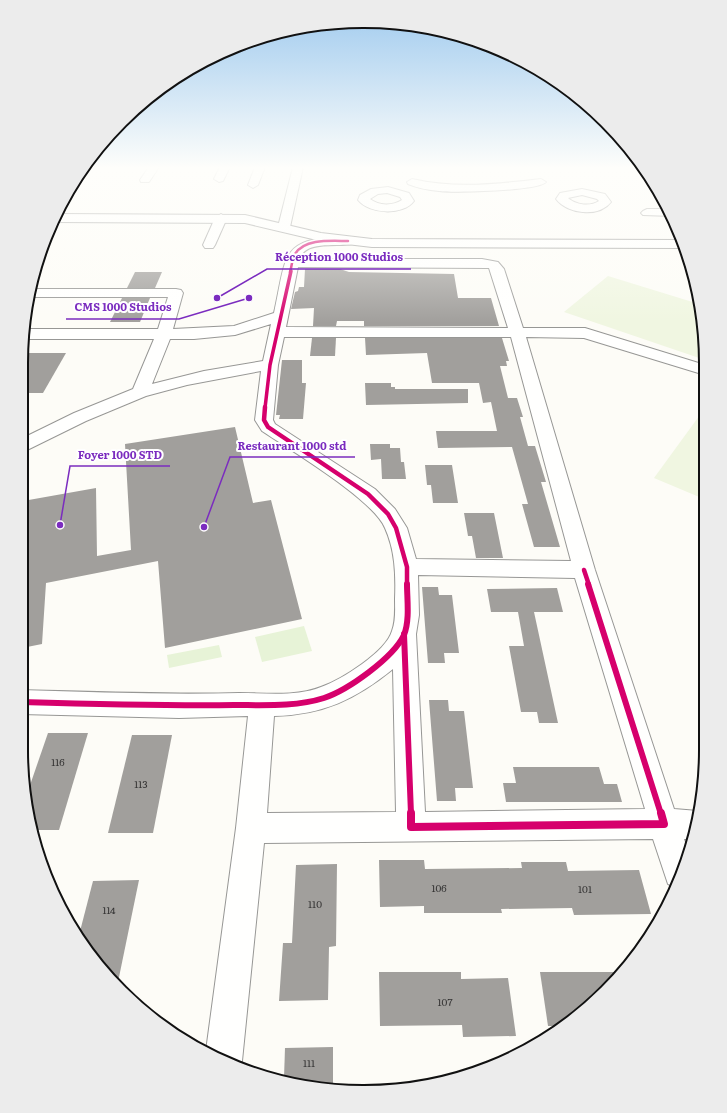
<svg xmlns="http://www.w3.org/2000/svg" width="727" height="1113" viewBox="0 0 727 1113" font-family="Literata,serif">
<rect width="100%" height="100%" fill="#fdfcf7"/>
<g fill="#e7f3d7">
<polygon points="304,626 312,651 262,662 255,637"/>
<polygon points="219,645 222,657 169,668 167,655"/>
</g>
<g fill="#f0f6e1">
<polygon points="608,276 699,304 705,341 705,360 564,312"/>
<polygon points="705,408 704,499 654,478"/>
</g>
<g fill="#a19f9c">
<polygon points="305,269 340,269 349,272 454,274 458,298 491,298 499,326 364,326 364,321 337,321 336,326 313,326 314,308 291,309 295,292 298,291 299,287 304,287"/>
<polygon points="135,272 162,272 155,288 127,288"/>
<polygon points="122,298 150,298 140,322 110,322"/>
<polygon points="312,338 336,338 335,356 310,356"/>
<polygon points="365,338 502,338 509,361 506,361 507,366 500,366 508,398 517,398 523,417 520,417 528,446 535,446 546,482 541,482 560,547 534,547 522,504 528,504 512,447 438,448 436,431 497,431 491,402 483,403 479,383 432,383 427,353 366,355"/>
<polygon points="24,353 66,353 43,393 23,393"/>
<polygon points="282,360 302,360 302,383 306,383 303,419 279,419 280,415 276,415"/>
<polygon points="365,383 391,383 391,387 395,387 395,389 468,389 468,403 366,405"/>
<polygon points="235,427 253,503 271,500 302,619 165,648 158,561 46,583 42,644 22,648 23,501 96,488 97,556 131,550 125,444"/>
<polygon points="370,444 390,444 390,448 400,448 401,462 404,462 406,479 382,479 381,459 371,460"/>
<polygon points="425,465 452,465 458,503 433,503 431,485 427,485"/>
<polygon points="464,513 494,513 503,558 476,558 472,536 468,536"/>
<polygon points="422,587 438,587 439,595 452,595 459,653 444,653 445,663 428,663"/>
<polygon points="557,588 563,612 534,612 558,723 539,723 537,712 521,712 509,646 524,646 518,612 491,612 487,589"/>
<polygon points="429,700 448,700 449,711 464,711 473,788 455,788 456,801 437,801"/>
<polygon points="48,733 88,733 59,830 34,830 28,791"/>
<polygon points="132,735 172,735 153,833 108,833"/>
<polygon points="513,767 599,767 604,784 617,784 622,802 506,802 503,783 516,783"/>
<polygon points="379,860 424,860 425,869 522,868 521,862 566,862 568,871 639,870 651,914 574,915 572,908 501,909 502,913 424,913 424,906 380,907"/>
<polygon points="337,864 336,946 329,947 328,1000 279,1001 283,943 292,943 296,865"/>
<polygon points="139,880 118,982 78,939 93,881"/>
<polygon points="379,972 461,972 461,979 508,978 516,1036 463,1037 462,1025 380,1026"/>
<polygon points="540,972 624,972 560,1026 548,1026"/>
<polygon points="333,1047 333,1089 284,1078 285,1048"/>
</g>
<g fill="none" stroke-linecap="round" stroke-linejoin="round">
<defs>
<g id="minor">
<polygon points="149,167 159,167 149,182 141,182 140,180"/>
<polygon points="220,167 230,167 223,181 219,182 214,179"/>
<polygon points="255,167 265,167 258,185 253,188 248,185"/>
<polygon points="293,167 303,167 290,227 284,231 278,227"/>
<path d="M412,179C455,189 498,184 541,179L546,182C539,191 453,193 439,191C428,190 418,188 408,184L407,182Z"/>
<path d="M388,187L409,193L414,201C403,216 369,214 358,200L360,195L371,189ZM387,193L400,197L402,200C392,206 379,206 370,199L378,194Z"/>
<path d="M582,189L605,194L611,202C599,218 567,214 556,199L560,193ZM582,195L597,199L599,201C590,207 576,205 568,198Z"/>
<polygon points="647,209 669,209 672,216 643,215 641,213 643,211"/>
<polygon points="221,214 227,218 215,245 213,248 205,248 203,245 215,218"/>
<path d="M348,237L352,238L354,241L352,244C339,247 304,240 300,259H482L498,262L504,269L523,328H585L705,365V375L584,338L526,337L595,570L674,809L698,811L690,839H684L687,848L675,887L668,884L653,839L264,843L242,1061L239,1067L233,1066L206,1051L236,828L248,716L179,718L21,714V690C94,692 166,695 239,693C265,693 296,697 321,687C341,680 386,652 392,631C396,621 395,609 395,599C396,574 395,550 385,528C373,499 290,450 262,431L255,420L261,371L187,385L146,396L86,421L23,452V438L74,413L133,389L154,339H24V329H158L168,297H31L33,289H176L181,290L183,293L173,329L234,326L274,313C287,255 279,237 348,237ZM298,267L489,268L508,328L286,327ZM271,324L263,361L204,371L152,384L170,339H194L235,335ZM284,337H511L571,561L416,559L407,528L395,509L375,489L275,424L273,420L278,365ZM418,575L575,578L645,809L425,812L416,634L419,615ZM393,669L396,812L267,813L274,716C323,715 356,699 393,669Z"/>
</g>
<polygon id="tertiary" points="56,214 245,215 321,233 372,239 681,240 684,248 372,247 321,241 245,223 55,222 54,221"/>
</defs>
<use href="#minor" stroke="#979795" stroke-width="2"/>
<use href="#tertiary" stroke="#979795" stroke-width="2"/>
<use href="#minor" fill="#fffffe" fill-rule="evenodd"/>
<use href="#tertiary" fill="#fffffe" fill-rule="evenodd"/>
<defs>
<path id="cycleway-far4" d="M290,272C292,266 292,258 295,254C305,238 332,241 348,241"/>
<polyline id="cycleway-far3" points="265,408 270,365 291,271"/>
<g id="cycleway-far2">
<polyline points="265,407 264,420 268,427 368,494 388,514 396,528 407,567 407,585"/>
<polyline points="584,570 589,585"/>
</g>
<g id="cycleway-far1">
<polyline points="588,584 661,814"/>
<polyline points="404,634 411,814"/>
<path d="M21,702C92,704 163,706 234,705C263,705 296,707 324,698C348,690 393,658 404,635C410,620 407,599 407,584"/>
</g>
<polyline id="cycleway" points="411,813 411,827 664,824 661,813"/>
</defs>
<use href="#cycleway-far4" stroke="#fff" stroke-width="4"/>
<use href="#cycleway-far3" stroke="#fff" stroke-width="5"/>
<use href="#cycleway-far2" stroke="#fff" stroke-width="7"/>
<use href="#cycleway-far1" stroke="#fff" stroke-width="8"/>
<use href="#cycleway" stroke="#fff" stroke-width="10"/>
<use href="#cycleway-far4" stroke="#d6006c" stroke-width="2.5"/>
<use href="#cycleway-far3" stroke="#d6006c" stroke-width="3.5"/>
<use href="#cycleway-far2" stroke="#d6006c" stroke-width="4.5"/>
<use href="#cycleway-far1" stroke="#d6006c" stroke-width="6"/>
<use href="#cycleway" stroke="#d6006c" stroke-width="8"/>
</g>
<linearGradient id="sky" x2="0" y2="1"><stop stop-color="#9dc9ee"/><stop offset="0.52" stop-color="#fefefb"/><stop offset="1" stop-color="#fefefb" stop-opacity="0"/></linearGradient>
<rect width="727" height="323" fill="url(#sky)"/>
<g text-anchor="middle" stroke-width="4" stroke-linejoin="round" paint-order="stroke">
<g font-size="10" fill="#353434">
<text x="58" y="766">116</text>
<text x="141" y="788">113</text>
<text x="439" y="892">106</text>
<text x="585" y="893">101</text>
<text x="315" y="908">110</text>
<text x="109" y="914">114</text>
<text x="445" y="1006">107</text>
<text x="309" y="1067">111</text>
</g>
</g>
<path d="M0 0H727V1113H0ZM363 28H364A335 335 0 0 1 699 363V750A335 335 0 0 1 364 1085H363A335 335 0 0 1 28 750V363A335 335 0 0 1 363 28Z" fill="#ececec" fill-rule="evenodd"/>
<path fill="none" stroke="#111" stroke-width="2" d="M363 28H364A335 335 0 0 1 699 363V750A335 335 0 0 1 364 1085H363A335 335 0 0 1 28 750V363A335 335 0 0 1 363 28Z"/>
<path fill="none" stroke="#7b2cbf" stroke-width="1.5" d="M217 298L267 269H411M249 298L179 319H66M204 527L230 457H355M60 525L70 466H170"/>
<g fill="#7b2cbf" stroke="#fff" stroke-width="1.5">
<circle cx="217" cy="298" r="4"/>
<circle cx="249" cy="298" r="4"/>
<circle cx="204" cy="527" r="4"/>
<circle cx="60" cy="525" r="4"/>
</g>
<g font-size="11" text-anchor="middle" font-weight="bold" fill="#7b2cbf" stroke="#fff" stroke-width="4" stroke-linejoin="round" paint-order="stroke">
<text x="339" y="261">Réception 1000 Studios</text>
<text x="123" y="311">CMS 1000 Studios</text>
<text x="292" y="450">Restaurant 1000 std</text>
<text x="120" y="459">Foyer 1000 STD</text>
</g>
</svg>
